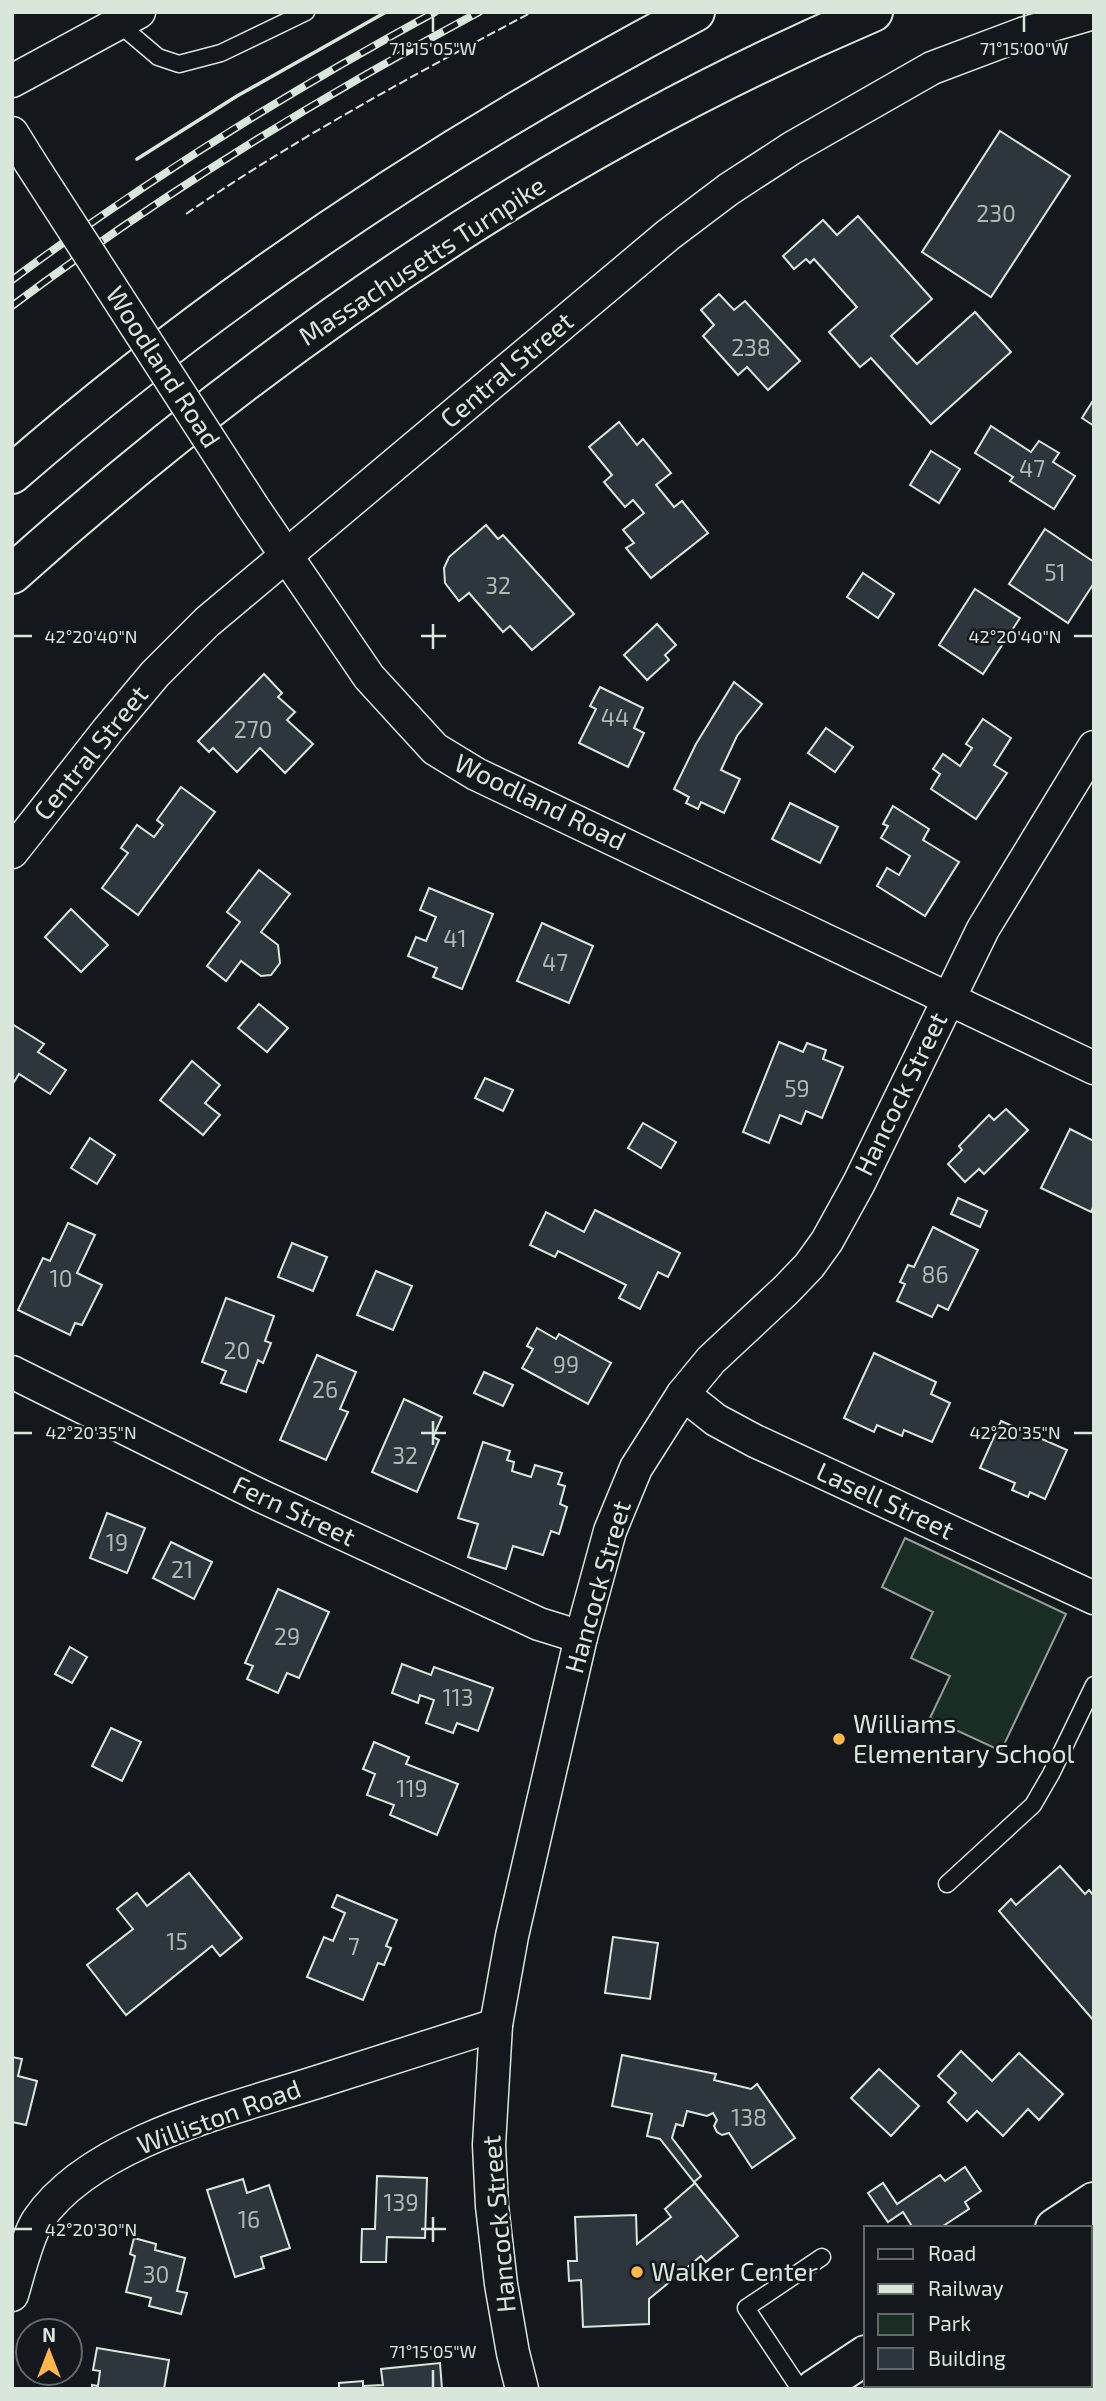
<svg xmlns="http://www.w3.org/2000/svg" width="1106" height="2401" viewBox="0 0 1106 2401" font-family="'Exo 2',sans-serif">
<rect width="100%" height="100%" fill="#14181c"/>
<polygon fill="#1a2d24" stroke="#939e99" stroke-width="2" points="905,1538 1066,1614 1001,1751 930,1718 950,1676 911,1658 933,1612 882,1587"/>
<g fill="#2c363c" stroke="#d8e6dc" stroke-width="2">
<polygon points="1000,131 1070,176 991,297 922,252"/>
<polygon points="858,216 932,299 891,336 917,364 975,312 1011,352 931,424 871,358 860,367 829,332 857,307 814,259 810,263 806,259 794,269 783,256 823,220 837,235"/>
<polygon points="719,294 734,310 745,301 800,361 768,390 747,367 738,375 703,336 714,325 701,310"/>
<polygon points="1094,399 1094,426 1082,418"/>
<polygon points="619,422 637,445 643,439 671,473 656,485 674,507 682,501 708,533 651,578 626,548 634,543 623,530 644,513 633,500 625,507 604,482 612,475 589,447"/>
<polygon points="991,426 1031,452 1039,441 1059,453 1053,462 1075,476 1054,509 1010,481 1013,477 975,453"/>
<polygon points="931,451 960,469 939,503 910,485"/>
<polygon points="486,525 498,539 503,535 574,614 532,650 510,626 503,632 469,593 459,601 445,583 444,568 449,557"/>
<polygon points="1045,529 1094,562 1094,583 1068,623 1009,584"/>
<polygon points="863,573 894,594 878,618 847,597"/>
<polygon points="975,589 1020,618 983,674 939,645"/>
<polygon points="657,624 676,645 665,655 669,660 647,680 624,655"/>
<polygon points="264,674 282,693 278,697 295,712 287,720 313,744 285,773 260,748 237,772 213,748 209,752 198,741"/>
<polygon points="734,682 762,704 737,736 721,770 740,779 724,813 701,802 698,809 686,803 689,797 674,789 696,744"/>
<polygon points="600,687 643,708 634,728 644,733 628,767 579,743 596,709 590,706"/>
<polygon points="983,719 1011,738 994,765 1007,773 976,819 931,789 940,774 933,769 943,754 960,766 972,748 966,744"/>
<polygon points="826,728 853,747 835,772 808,753"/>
<polygon points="181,787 215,812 138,915 102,888 128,853 121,848 137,825 154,837 163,825 157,820"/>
<polygon points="790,803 838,827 820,863 772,839"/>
<polygon points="893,806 929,829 923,840 959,862 925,916 877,886 887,868 899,875 910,856 881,838 888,826 883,824"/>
<polygon points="259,870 290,894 261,932 278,945 280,963 271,975 261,976 241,961 226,981 207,966 240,922 227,912"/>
<polygon points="429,888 493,914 462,989 433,977 437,968 408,956 416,937 426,941 436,917 420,910"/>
<polygon points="71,909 108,945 81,972 45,937"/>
<polygon points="542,923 593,946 569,1003 517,981"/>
<polygon points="259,1004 288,1028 267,1052 238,1028"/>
<polygon points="12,1024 44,1044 38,1052 66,1070 50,1094 19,1074 14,1082 12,1081"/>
<polygon points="779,1042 803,1052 807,1043 826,1050 823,1059 843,1067 822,1118 806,1111 801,1124 780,1115 769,1143 743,1132"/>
<polygon points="192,1061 220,1085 205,1103 220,1115 203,1135 160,1100"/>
<polygon points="485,1078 513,1090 503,1111 475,1098"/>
<polygon points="1006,1109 1028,1130 984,1174 979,1169 965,1182 948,1164 962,1150 959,1146 989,1115 994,1120"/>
<polygon points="643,1123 676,1142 661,1168 628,1148"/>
<polygon points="1070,1129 1094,1141 1094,1205 1091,1212 1041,1188"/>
<polygon points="90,1138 115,1155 97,1184 71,1168"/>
<polygon points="958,1198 987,1211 980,1227 951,1214"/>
<polygon points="595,1210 680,1253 668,1277 658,1272 640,1309 619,1298 626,1285 558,1251 555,1257 530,1245 546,1212 584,1232"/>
<polygon points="68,1223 95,1235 77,1273 102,1285 82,1325 75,1323 70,1335 18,1310 43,1258 50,1261"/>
<polygon points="933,1227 978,1250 948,1310 938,1305 932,1317 897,1301 905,1284 900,1282 908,1265 914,1267"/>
<polygon points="292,1243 327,1257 313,1291 278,1277"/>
<polygon points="376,1271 412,1286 393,1330 357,1315"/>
<polygon points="226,1298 274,1316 265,1341 271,1343 263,1363 258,1360 246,1392 221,1383 226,1371 202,1362"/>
<polygon points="537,1328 556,1339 559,1334 611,1363 588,1404 522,1368 533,1349 527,1346"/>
<polygon points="874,1353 936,1382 931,1394 950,1403 932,1442 904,1430 902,1436 877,1425 874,1432 844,1418"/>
<polygon points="317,1355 356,1372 340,1409 348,1412 326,1460 280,1440"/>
<polygon points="484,1372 513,1385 503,1406 474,1393"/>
<polygon points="404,1399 442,1417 433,1437 439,1440 417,1492 372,1472"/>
<polygon points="1001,1421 1067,1450 1045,1499 1030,1492 1028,1497 1012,1490 1015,1483 980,1468"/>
<polygon points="483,1442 510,1451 507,1460 514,1462 512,1471 531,1477 535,1465 562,1473 558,1484 565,1486 560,1504 567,1507 559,1534 551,1531 543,1555 513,1546 506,1569 468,1557 478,1524 458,1518"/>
<polygon points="107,1513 145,1528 127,1573 90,1558"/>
<polygon points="171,1542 212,1562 194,1599 153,1578"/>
<polygon points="278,1589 329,1612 299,1678 287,1673 278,1693 247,1679 253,1666 245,1663"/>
<polygon points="70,1647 87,1657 72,1683 55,1674"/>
<polygon points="402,1664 431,1675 434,1667 493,1688 478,1731 457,1723 453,1733 426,1723 434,1700 420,1695 418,1703 392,1693"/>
<polygon points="111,1728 141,1742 122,1781 92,1766"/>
<polygon points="374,1742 409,1757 406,1764 458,1784 437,1835 390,1815 394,1805 367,1795 375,1774 363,1769"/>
<polygon points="1060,1866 1085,1894 1089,1890 1094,1896 1094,2021 999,1911 1011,1899 1016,1905"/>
<polygon points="189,1873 242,1938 220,1956 212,1946 126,2015 87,1965 133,1929 117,1909 137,1893 147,1906"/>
<polygon points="337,1895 397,1920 386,1946 391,1948 384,1965 378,1963 363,2000 307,1977 324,1937 333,1941 345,1913 332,1907"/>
<polygon points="613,1937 658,1943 650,1999 605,1993"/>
<polygon points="961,2051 992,2081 1019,2053 1063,2094 1039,2120 1028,2109 1003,2136 977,2111 967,2121 948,2102 956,2093 938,2076"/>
<polygon points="622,2055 716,2074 714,2080 751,2089 757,2084 795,2138 752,2168 729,2133 722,2135 717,2132 714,2126 717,2120 713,2113 707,2116 687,2111 683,2126 676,2124 672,2138 701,2176 694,2182 660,2139 647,2136 652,2114 612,2106"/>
<polygon points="12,2057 22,2059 18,2076 37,2081 26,2125 12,2122"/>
<polygon points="879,2069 919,2106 891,2136 851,2098"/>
<polygon points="965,2167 981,2191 965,2202 969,2209 940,2228 913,2228 903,2212 888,2222 868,2193 883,2183 897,2204 940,2175 945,2181"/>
<polygon points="377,2176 427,2178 425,2238 387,2237 386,2262 361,2262 362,2229 375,2229"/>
<polygon points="243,2179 247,2193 269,2185 290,2248 261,2257 264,2268 235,2277 207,2190"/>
<polygon points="695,2183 738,2236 706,2262 701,2256 649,2299 649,2324 583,2327 581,2280 569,2281 568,2261 577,2261 575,2217 636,2215 637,2244 671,2217 665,2209"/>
<polygon points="134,2238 156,2244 155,2250 185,2258 177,2291 187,2293 181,2314 149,2306 151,2298 126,2292 135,2256 130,2254"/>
<polygon points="97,2348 169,2360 164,2389 92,2389 92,2385 98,2386 100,2371 93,2370"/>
<polygon points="440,2363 442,2389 339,2389 339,2383 363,2381 363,2386 383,2385 381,2369"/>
</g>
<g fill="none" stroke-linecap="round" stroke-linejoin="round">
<defs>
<g id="lane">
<polyline points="118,23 158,57 179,64 221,53 306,12"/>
<polyline points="947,1884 1033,1805 1051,1774 1094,1685"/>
<polyline points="800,2389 746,2308 822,2257"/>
</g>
<g id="street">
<polyline points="12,81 139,12"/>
<polyline points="12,133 30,162"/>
<polyline points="253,507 369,677 435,749 476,774 1094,1068"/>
<polyline points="12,852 108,730 155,674 207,622 668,235 729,189 792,148 932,68 1025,33 1094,13"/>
<polyline points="12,1372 261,1496 539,1624 581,1637"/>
<polyline points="683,1394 716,1420 755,1441 1094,1598"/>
<path d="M12,2295C18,2275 27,2237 38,2220C91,2142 229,2110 314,2083C374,2064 435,2044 496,2025"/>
<polyline points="522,2389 513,2353 501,2284 492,2206 489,2145 496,2025 512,1936 581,1637 610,1531 636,1468 683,1394 711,1360 786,1290 809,1266 827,1241 859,1183 983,929 1094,747"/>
</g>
<g id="secondary">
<polyline points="1055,2228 1094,2202"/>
<polyline points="815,2389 866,2355"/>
</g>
<g id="highway">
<path d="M12,474C221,292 450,141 695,12"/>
<path d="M12,574C268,345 556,147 873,12"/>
</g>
</defs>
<use href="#lane" stroke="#d8e6dc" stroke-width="19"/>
<use href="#street" stroke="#d8e6dc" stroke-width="35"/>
<use href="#secondary" stroke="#d8e6dc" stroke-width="42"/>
<use href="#highway" stroke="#d8e6dc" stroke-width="42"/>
<use href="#lane" stroke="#14181c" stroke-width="16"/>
<use href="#street" stroke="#14181c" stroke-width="32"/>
<use href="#secondary" stroke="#14181c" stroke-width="38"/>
<use href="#highway" stroke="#14181c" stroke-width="38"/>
<defs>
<g id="rail">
<path d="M12,280C146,180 288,92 435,12"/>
<path d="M12,306C160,195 316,99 479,12"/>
</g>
</defs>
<use href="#rail" stroke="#d8e6dc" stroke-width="8"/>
<use href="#rail" stroke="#14181c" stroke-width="5" stroke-dasharray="16" stroke-linecap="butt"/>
<defs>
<polyline id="street-bridge" points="30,162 253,507"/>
</defs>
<use href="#street-bridge" stroke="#d8e6dc" stroke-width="35" stroke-linecap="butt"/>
<use href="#street-bridge" stroke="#14181c" stroke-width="32"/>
<path stroke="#d8e6dc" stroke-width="2" stroke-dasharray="9 3.5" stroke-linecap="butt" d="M186,214C296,138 414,75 532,12"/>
<polyline stroke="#d8e6dc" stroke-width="3.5" points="137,159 237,96 386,12"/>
</g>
<path fill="none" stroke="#d8e6dc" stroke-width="2.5" d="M433,14V32M1024,14V32M433,624V649M14,636H32M421,636H446M1074,636H1092M433,1421V1445M14,1433H32M421,1433H446M1074,1433H1092M433,2217V2242M14,2229H32M421,2229H446M433,2370V2387"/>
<g fill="#ffb74d" stroke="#14181c" stroke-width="2.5">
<circle cx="839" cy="1739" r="7"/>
<circle cx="637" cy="2272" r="7"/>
</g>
<g text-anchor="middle" stroke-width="5" stroke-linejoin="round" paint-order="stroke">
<g font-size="23" fill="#adbab4">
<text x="996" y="222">230</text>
<text x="751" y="356">238</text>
<text x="1032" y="477">47</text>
<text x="1055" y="581">51</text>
<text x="498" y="594">32</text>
<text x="615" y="726">44</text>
<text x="253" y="738">270</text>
<text x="455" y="947">41</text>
<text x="555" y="971">47</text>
<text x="797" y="1097">59</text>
<text x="935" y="1283">86</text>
<text x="61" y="1287">10</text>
<text x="237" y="1359">20</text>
<text x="566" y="1373">99</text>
<text x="325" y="1398">26</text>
<text x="405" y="1464">32</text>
<text x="117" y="1551">19</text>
<text x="182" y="1578">21</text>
<text x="287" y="1645">29</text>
<text x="458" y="1706">113</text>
<text x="412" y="1797">119</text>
<text x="177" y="1950">15</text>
<text x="354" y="1955">7</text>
<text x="749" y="2126">138</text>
<text x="401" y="2211">139</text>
<text x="249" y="2228">16</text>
<text x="156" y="2283">30</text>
</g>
<g font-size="26" fill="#d8e6dc" stroke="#14181c">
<text transform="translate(422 261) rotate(-33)" y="9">Massachusetts Turnpike</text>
<text transform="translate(163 367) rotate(57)" y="9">Woodland Road</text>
<text transform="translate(507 370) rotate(-40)" y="9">Central Street</text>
<text transform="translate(91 753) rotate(-51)" y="9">Central Street</text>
<text transform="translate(540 802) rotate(26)" y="9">Woodland Road</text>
<text transform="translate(901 1094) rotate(-64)" y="9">Hancock Street</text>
<text transform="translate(885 1501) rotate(25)" y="9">Lasell Street</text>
<text transform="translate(294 1511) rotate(25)" y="9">Fern Street</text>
<text transform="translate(598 1587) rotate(-74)" y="9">Hancock Street</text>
<text transform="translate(219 2117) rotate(-20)" y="9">Williston Road</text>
<text transform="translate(499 2224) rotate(-95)" y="9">Hancock Street</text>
</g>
<g font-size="26" fill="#d8e6dc" stroke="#14181c" text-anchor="start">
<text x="853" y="1733">Williams<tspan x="853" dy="30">Elementary School</tspan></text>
<text x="651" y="2281">Walker Center</text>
</g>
</g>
<g font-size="18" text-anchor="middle" fill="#d8e6dc" stroke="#14181c" stroke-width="5" stroke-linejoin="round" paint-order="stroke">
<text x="433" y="55">71°15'05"W</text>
<text x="1024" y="55">71°15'00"W</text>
<text x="91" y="643">42°20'40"N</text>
<text x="1015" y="643">42°20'40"N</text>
<text x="91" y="1439">42°20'35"N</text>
<text x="1015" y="1439">42°20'35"N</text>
<text x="91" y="2236">42°20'30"N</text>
<text x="433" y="2358">71°15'05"W</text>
</g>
<rect width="1106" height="2401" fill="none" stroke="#d8e6dc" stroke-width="28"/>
<rect x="864" y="2226" width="228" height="161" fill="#14181c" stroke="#626a69" stroke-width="2"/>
<rect x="878" y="2249" width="35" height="10" fill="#14181c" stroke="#626a69" stroke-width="2"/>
<text x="928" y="2261" font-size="21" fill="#d8e6dc">Road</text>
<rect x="878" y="2284" width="35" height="10" fill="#d8e6dc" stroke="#626a69" stroke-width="2"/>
<text x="928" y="2296" font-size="21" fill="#d8e6dc">Railway</text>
<rect x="878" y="2314" width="35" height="21" fill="#1a2d24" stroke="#626a69" stroke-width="2"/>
<text x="928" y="2331" font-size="21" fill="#d8e6dc">Park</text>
<rect x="878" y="2348" width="35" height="21" fill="#2c363c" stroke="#626a69" stroke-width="2"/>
<text x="928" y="2366" font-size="21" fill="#d8e6dc">Building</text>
<g transform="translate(49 2352)"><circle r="33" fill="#14181c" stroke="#626a69" stroke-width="2"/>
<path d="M0-5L12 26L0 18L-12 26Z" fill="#ffb74d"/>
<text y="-10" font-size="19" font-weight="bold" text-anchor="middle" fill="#d8e6dc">N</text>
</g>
</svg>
